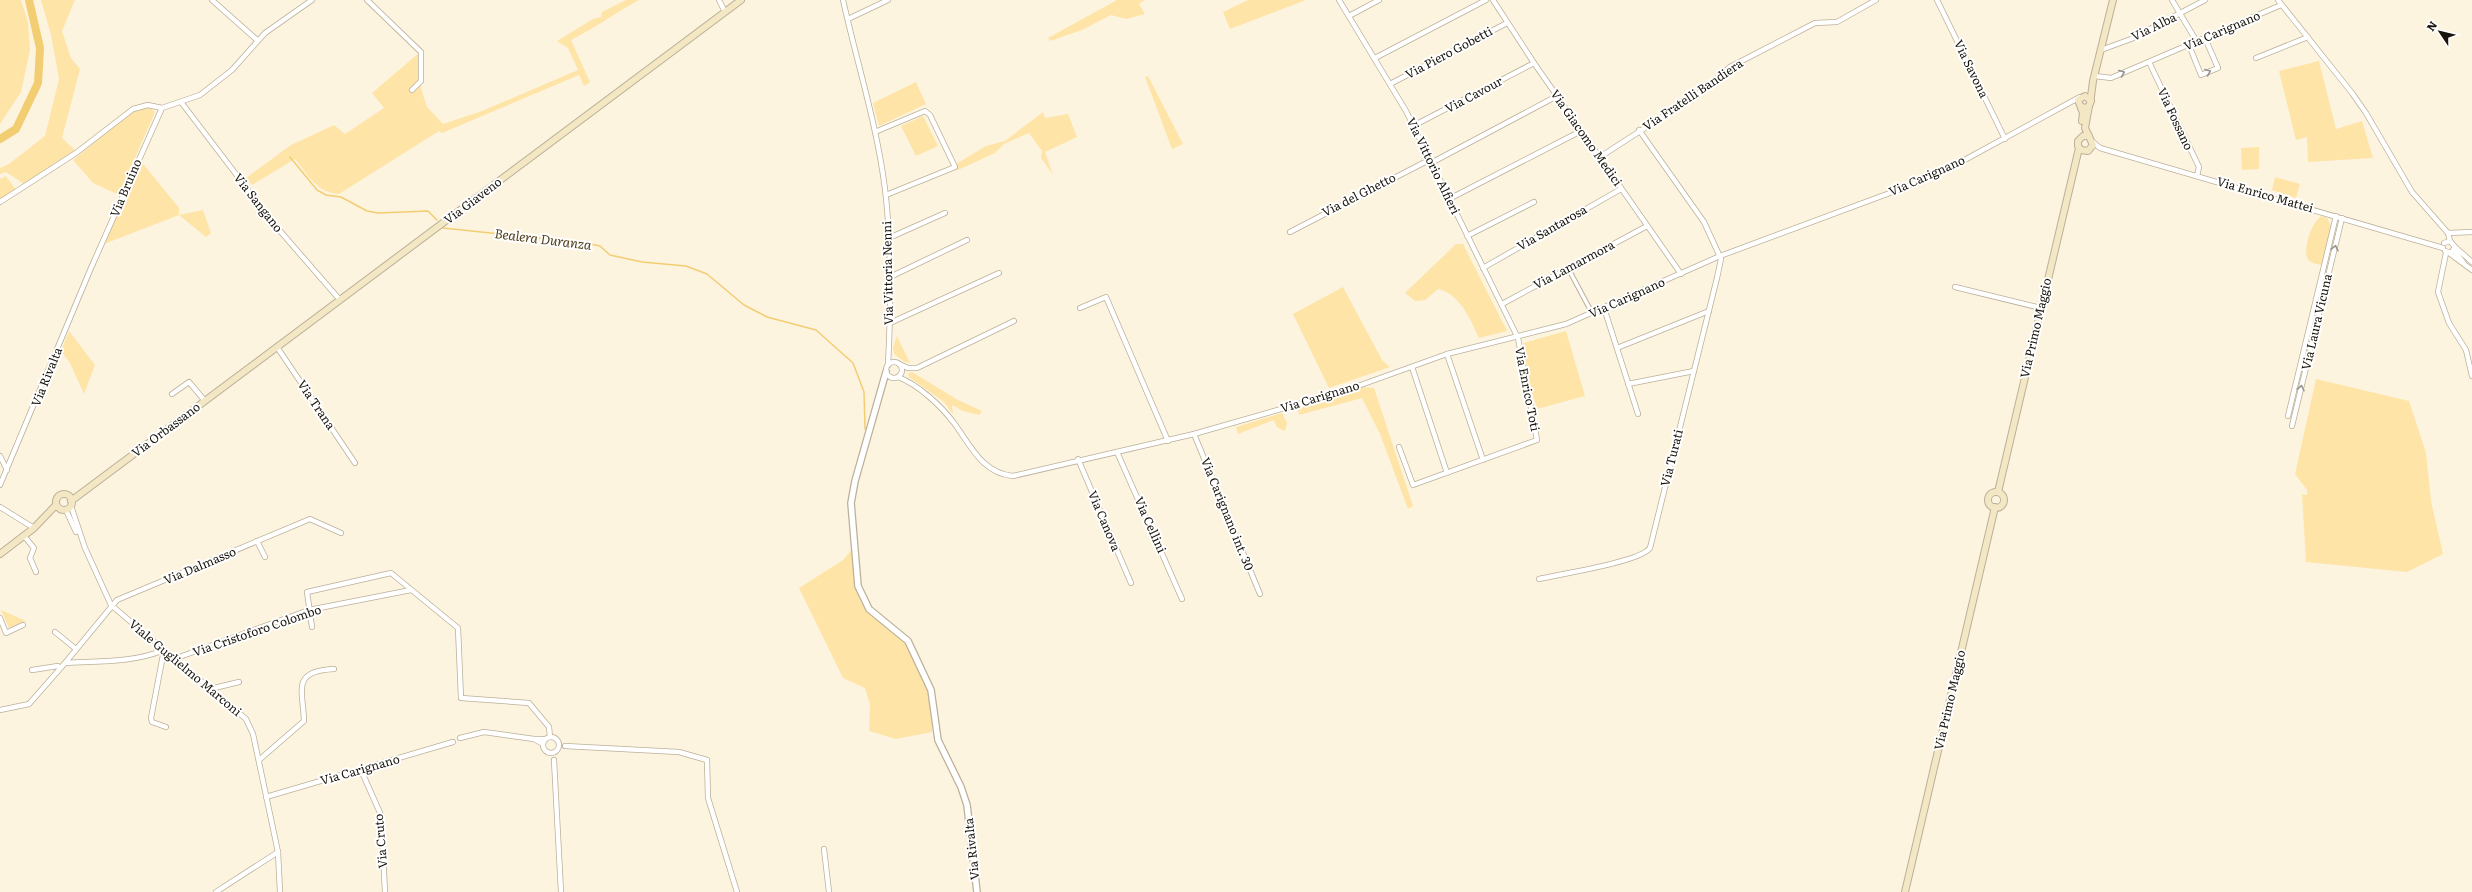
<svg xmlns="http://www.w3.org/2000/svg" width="2472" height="892" viewBox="0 0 2472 892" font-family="Literata,serif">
<rect width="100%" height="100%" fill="#fdf4e0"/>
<g fill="#fee4a7">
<polygon points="0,0 21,0 28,22 30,50 21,92 0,124"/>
<polygon points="41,0 75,0 62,31 71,58 80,69 62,138 75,150 24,184 6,172 0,174 0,168 9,164 45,136 59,79 51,35"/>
<path d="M626,0H639C615,13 595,28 571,40L590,82L584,86L579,75L442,133L439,131L339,194C317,193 308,175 295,159L252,185L246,178L291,145L334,125L345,134L384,108L372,93L419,53V82L427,107L443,124L482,111L578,70L568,48L557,41L593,19L601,17L602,12Z"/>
<polygon points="1117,0 1145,0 1139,4 1145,14 1126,19 1111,15 1082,30 1050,41 1048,38"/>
<polygon points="1248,0 1306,0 1230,29 1223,12"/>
<polygon points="2319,61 2336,129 2362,121 2373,158 2308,162 2307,137 2296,140 2279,71"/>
<polygon points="1148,76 1183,144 1172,149 1145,77"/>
<polygon points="916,82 926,104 879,126 873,103"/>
<polygon points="149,107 155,112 119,195 93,183 73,160 134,110"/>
<polygon points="1043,112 1045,118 1068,114 1077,137 1045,152 1053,175 1041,158 1042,151 1029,133 1004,144 995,153 958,170 956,164 986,146 1005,141"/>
<polygon points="923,116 938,146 916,156 901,126"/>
<polygon points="2259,147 2259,169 2242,170 2241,148"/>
<polygon points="140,160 179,208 179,215 203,210 211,233 206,237 179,215 104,244"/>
<polygon points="6,176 16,190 0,200 0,179"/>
<polygon points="2275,177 2300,184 2296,198 2272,190"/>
<path d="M2322,216L2327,218L2332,228L2323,265C2318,264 2311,264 2308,259C2302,251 2312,220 2322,216Z"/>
<path d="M1456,244H1463L1507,331L1479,338C1470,319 1460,294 1438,289L1425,300L1415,301L1405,293Z"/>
<polygon points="1343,287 1382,360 1390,367 1329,388 1293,314"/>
<polygon points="69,331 95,365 84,394 70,363 61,351"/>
<polygon points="1566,331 1585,396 1537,409 1529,382 1523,343"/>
<polygon points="897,336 910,363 905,362 894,354 893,347"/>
<polygon points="912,372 958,400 982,411 979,415 963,411 952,405 953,414 944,402 909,377 908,373"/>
<polygon points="2316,379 2409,401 2426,453 2431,501 2443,554 2407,572 2306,562 2302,494 2307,495 2307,490 2295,474"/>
<polygon points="1361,387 1374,388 1413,506 1408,509 1380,434 1362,398 1299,415 1298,408"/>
<polygon points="1282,413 1287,423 1285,431 1277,427 1274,420 1238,434 1236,427"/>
<path d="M853,548C854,567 853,591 864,607C873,620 892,626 903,638C925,663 933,700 932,732L896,739L869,731L870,705L865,688L843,678L799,588L843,560Z"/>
<polygon points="1,610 26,621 9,628"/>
</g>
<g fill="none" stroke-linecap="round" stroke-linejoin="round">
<g stroke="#f3cd72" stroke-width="1.5">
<polyline points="290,157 317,190 326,195 341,197 367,211 378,213 428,211 437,220"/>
<polyline points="443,228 586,243 600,246 610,255 642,262 686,266 707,274 744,305 767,317 816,330 853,363 864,392 865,429"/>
</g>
<polyline stroke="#f3cd72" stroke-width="8" points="0,139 16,129 38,83 40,48 29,0"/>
<defs>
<polyline id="pedestrian" points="1568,268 1592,313"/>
<g id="minor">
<polyline points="212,0 257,40"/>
<polyline points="367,0 421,52 421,81 412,90"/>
<polyline points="719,0 725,12"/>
<path d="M843,0C857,63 877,125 885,189C892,247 891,307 888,365"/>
<polyline points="1339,0 1406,111 1518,338 1537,440 1413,485 1399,447"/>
<polyline points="1493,0 1534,63 1681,274"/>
<polyline points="1937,0 2005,139"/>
<polyline points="2172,0 2197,42"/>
<polyline points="2278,0 2352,93 2366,113 2412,192 2448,233 2450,241"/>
<polyline points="1349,16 1379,0"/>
<polyline points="848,19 888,0"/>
<polyline points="2189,45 2201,75 2218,68 2205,38"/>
<polyline points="2101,50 2131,39 2205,0"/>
<polyline points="1375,58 1486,0"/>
<polyline points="2256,58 2308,37"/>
<polyline points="2149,62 2199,167 2197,176"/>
<polyline points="2095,76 2111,78 2281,5"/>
<polyline points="1390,84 1507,23"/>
<polyline points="181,102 274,224 340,300"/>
<polyline points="1413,126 1534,63"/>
<polyline points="875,132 925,111 930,115 955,167 886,195"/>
<polyline points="2093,142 2100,148 2443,248"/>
<polyline points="1600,157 1705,89 1730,67 1815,23 1837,22 1876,0"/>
<polyline points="1431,163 1557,96"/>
<polyline points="1449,199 1581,131"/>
<polyline points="0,202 76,153 133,109 148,105 162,108 200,95 232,70 265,33 312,0"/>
<polyline points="1290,232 1429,160"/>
<polyline points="2448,233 2472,232"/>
<polyline points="1467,236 1534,202"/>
<polyline points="889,238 945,213"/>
<polyline points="2444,243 2450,241 2455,247 2451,253 2445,251"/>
<polyline points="2455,247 2472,262"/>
<polyline points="2454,250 2463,262"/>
<polyline points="2446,253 2438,292 2449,323 2466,350 2472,376"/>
<polyline points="2449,253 2472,270"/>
<polyline points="1483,268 1621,189"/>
<polyline points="890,277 967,240"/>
<polyline points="1955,287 2041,308"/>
<polyline points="1502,304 1647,226"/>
<polyline points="1080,308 1106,297 1168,441"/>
<polyline points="1604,308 1638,414"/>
<polyline points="890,323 999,273"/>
<polyline points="277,347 355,463"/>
<polyline points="1617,348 1709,311"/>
<polyline points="1447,354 1483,460"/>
<circle cx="894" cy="370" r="8"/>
<polyline points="899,364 908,368 917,368 1014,321"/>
<polyline points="1412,367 1447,473"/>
<path d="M898,377C919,385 941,406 954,423C971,446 982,473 1013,476L1194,434L1344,391L1447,354L1566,324L1720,256L1906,187L1959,163L2080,97"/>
<polyline points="1628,384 1694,371"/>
<polyline points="172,394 189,382 205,401"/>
<polyline points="2288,416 2336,216"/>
<polyline points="2292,426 2342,218"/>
<polyline points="1194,434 1260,594"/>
<polyline points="1117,452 1182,599"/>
<polyline points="0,456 7,470"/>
<polyline points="1078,459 1131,583"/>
<polyline points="0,485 91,268 162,108"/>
<polyline points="71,506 85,548 111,605 246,719 253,734 278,852 280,892"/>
<polyline points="0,507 34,528"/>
<polyline points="66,510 76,532"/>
<polyline points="24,536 34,548 30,558 36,572"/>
<polyline points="257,541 265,557"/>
<path d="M1539,579C1560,574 1640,562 1650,548L1717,278L1721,259L1704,222L1639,130"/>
<polyline points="0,618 6,633 23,625"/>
<polyline points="312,627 307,592 391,573 458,628 461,698 529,703 549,727 550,737"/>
<polyline points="55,632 76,649"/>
<polyline points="164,650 151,718 152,722 166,727"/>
<polyline points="174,659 309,610 411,590"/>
<polyline points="65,663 117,600 310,519 341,533"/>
<polyline points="32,670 58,666 60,668"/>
<polyline points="210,689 239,682"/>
<path d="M0,710L29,704L65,663C97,661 133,663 164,650"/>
<circle cx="551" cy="745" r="8"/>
<polyline points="460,738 484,732 534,739"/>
<polyline points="543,744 534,739 545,739"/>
<polyline points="565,746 679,752 707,760 708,798 737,892"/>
<path d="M259,760L304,721C303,690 291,671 334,669"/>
<polyline points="554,760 561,892"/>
<polyline points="361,770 381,815 385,892"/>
<polyline points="266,797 453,742"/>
<polyline points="824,849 829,892"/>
<polyline points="216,892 278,852"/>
</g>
<polyline id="tertiary" points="886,372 855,481 851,503 858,586 869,609 908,641 931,690 938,740 961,787 967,805 977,892"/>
<g id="secondary">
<polyline points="2081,107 2087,108 2090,104 2093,81 2113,0"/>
<polyline points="2082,121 2083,113 2078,100 2085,96 2091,101"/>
<polyline points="2089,136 2083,136 2078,141 2078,146 2081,150 2088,151 2093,145 2085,128 2089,106"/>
<polyline points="1998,492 2079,148"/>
<circle cx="1996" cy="500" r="8"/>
<circle cx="64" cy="502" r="8"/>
<polyline points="71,501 741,0"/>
<polyline points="0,554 34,528 56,505"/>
<polyline points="1905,892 1995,507"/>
</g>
</defs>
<use href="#pedestrian" stroke="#bbb099" stroke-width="5.5"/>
<use href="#minor" stroke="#bbb099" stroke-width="6"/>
<use href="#tertiary" stroke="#bbb099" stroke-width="8"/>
<use href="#secondary" stroke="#bbb099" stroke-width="8"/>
<use href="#pedestrian" stroke="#fff" stroke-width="3.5"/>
<use href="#minor" stroke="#fff" stroke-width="4.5"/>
<use href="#tertiary" stroke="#fff" stroke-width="5.5"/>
<use href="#secondary" stroke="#f4e7c3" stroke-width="6"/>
</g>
<defs><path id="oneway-chevron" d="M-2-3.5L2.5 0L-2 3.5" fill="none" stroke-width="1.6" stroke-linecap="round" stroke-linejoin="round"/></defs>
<g stroke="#979591">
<use href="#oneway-chevron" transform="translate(2208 72) rotate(-22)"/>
<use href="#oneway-chevron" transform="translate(2122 73) rotate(-23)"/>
<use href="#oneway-chevron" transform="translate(2335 248) rotate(-76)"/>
<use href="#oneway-chevron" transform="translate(2301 388) rotate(-77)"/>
</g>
<g text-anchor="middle" stroke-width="4" stroke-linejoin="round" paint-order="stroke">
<g font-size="12" fill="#18140b" stroke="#fff">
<text transform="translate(2154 27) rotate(-26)" y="4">Via Alba</text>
<text transform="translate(2222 31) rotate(-23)" y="4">Via Carignano</text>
<text transform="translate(1449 53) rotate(-28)" y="4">Via Piero Gobetti</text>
<text transform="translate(1971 69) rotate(64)" y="4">Via Savona</text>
<text transform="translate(1474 95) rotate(-28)" y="4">Via Cavour</text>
<text transform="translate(1693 95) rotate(-34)" y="4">Via Fratelli Bandiera</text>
<text transform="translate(2175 119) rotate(65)" y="4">Via Fossano</text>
<text transform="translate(1586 138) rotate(55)" y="4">Via Giacomo Medici</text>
<text transform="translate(1433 166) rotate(64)" y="4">Via Vittorio Alfieri</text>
<text transform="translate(1927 176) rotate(-24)" y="4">Via Carignano</text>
<text transform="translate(126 188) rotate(-67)" y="4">Via Bruino</text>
<text transform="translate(1359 195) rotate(-27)" y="4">Via del Ghetto</text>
<text transform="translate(2265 195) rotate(16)" y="4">Via Enrico Mattei</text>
<text transform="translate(473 201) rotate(-37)" y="4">Via Giaveno</text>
<text transform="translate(258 203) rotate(52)" y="4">Via Sangano</text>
<text transform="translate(1552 228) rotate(-30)" y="4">Via Santarosa</text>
<text transform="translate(1574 265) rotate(-28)" y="4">Via Lamarmora</text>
<text transform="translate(888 273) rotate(-91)" y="4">Via Vittoria Nenni</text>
<text transform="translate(1627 298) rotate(-24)" y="4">Via Carignano</text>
<text transform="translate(2317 322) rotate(-77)" y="4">Via Laura Vicuna</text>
<text transform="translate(2036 328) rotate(-77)" y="4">Via Primo Maggio</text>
<text transform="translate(47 377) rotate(-68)" y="4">Via Rivalta</text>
<text transform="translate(1527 389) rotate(79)" y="4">Via Enrico Toti</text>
<text transform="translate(1320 397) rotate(-17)" y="4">Via Carignano</text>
<text transform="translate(316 405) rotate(56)" y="4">Via Trana</text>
<text transform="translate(166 430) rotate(-37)" y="4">Via Orbassano</text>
<text transform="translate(1672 458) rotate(-76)" y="4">Via Turati</text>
<text transform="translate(1227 514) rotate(68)" y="4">Via Carignano int. 30</text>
<text transform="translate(1104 521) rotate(67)" y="4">Via Canova</text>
<text transform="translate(1150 525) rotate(66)" y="4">Via Cellini</text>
<text transform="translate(200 566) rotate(-23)" y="4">Via Dalmasso</text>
<text transform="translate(257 631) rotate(-19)" y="4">Via Cristoforo Colombo</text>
<text transform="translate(185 668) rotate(40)" y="4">Viale Guglielmo Marconi</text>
<text transform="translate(1950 700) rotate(-77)" y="4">Via Primo Maggio</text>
<text transform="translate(360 770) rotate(-16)" y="4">Via Carignano</text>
<text transform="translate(381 841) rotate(-95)" y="4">Via Cruto</text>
<text transform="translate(972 849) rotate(-96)" y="4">Via Rivalta</text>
</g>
<g font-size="13" font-style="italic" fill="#50401a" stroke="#fff">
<text transform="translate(543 239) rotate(7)" y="5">Bealera Duranza</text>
</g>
</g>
<g transform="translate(2440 32) rotate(305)" stroke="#ffffff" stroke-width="3" paint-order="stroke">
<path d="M0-3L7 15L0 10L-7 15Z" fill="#18140b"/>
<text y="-6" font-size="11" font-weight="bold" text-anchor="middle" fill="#18140b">N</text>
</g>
</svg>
